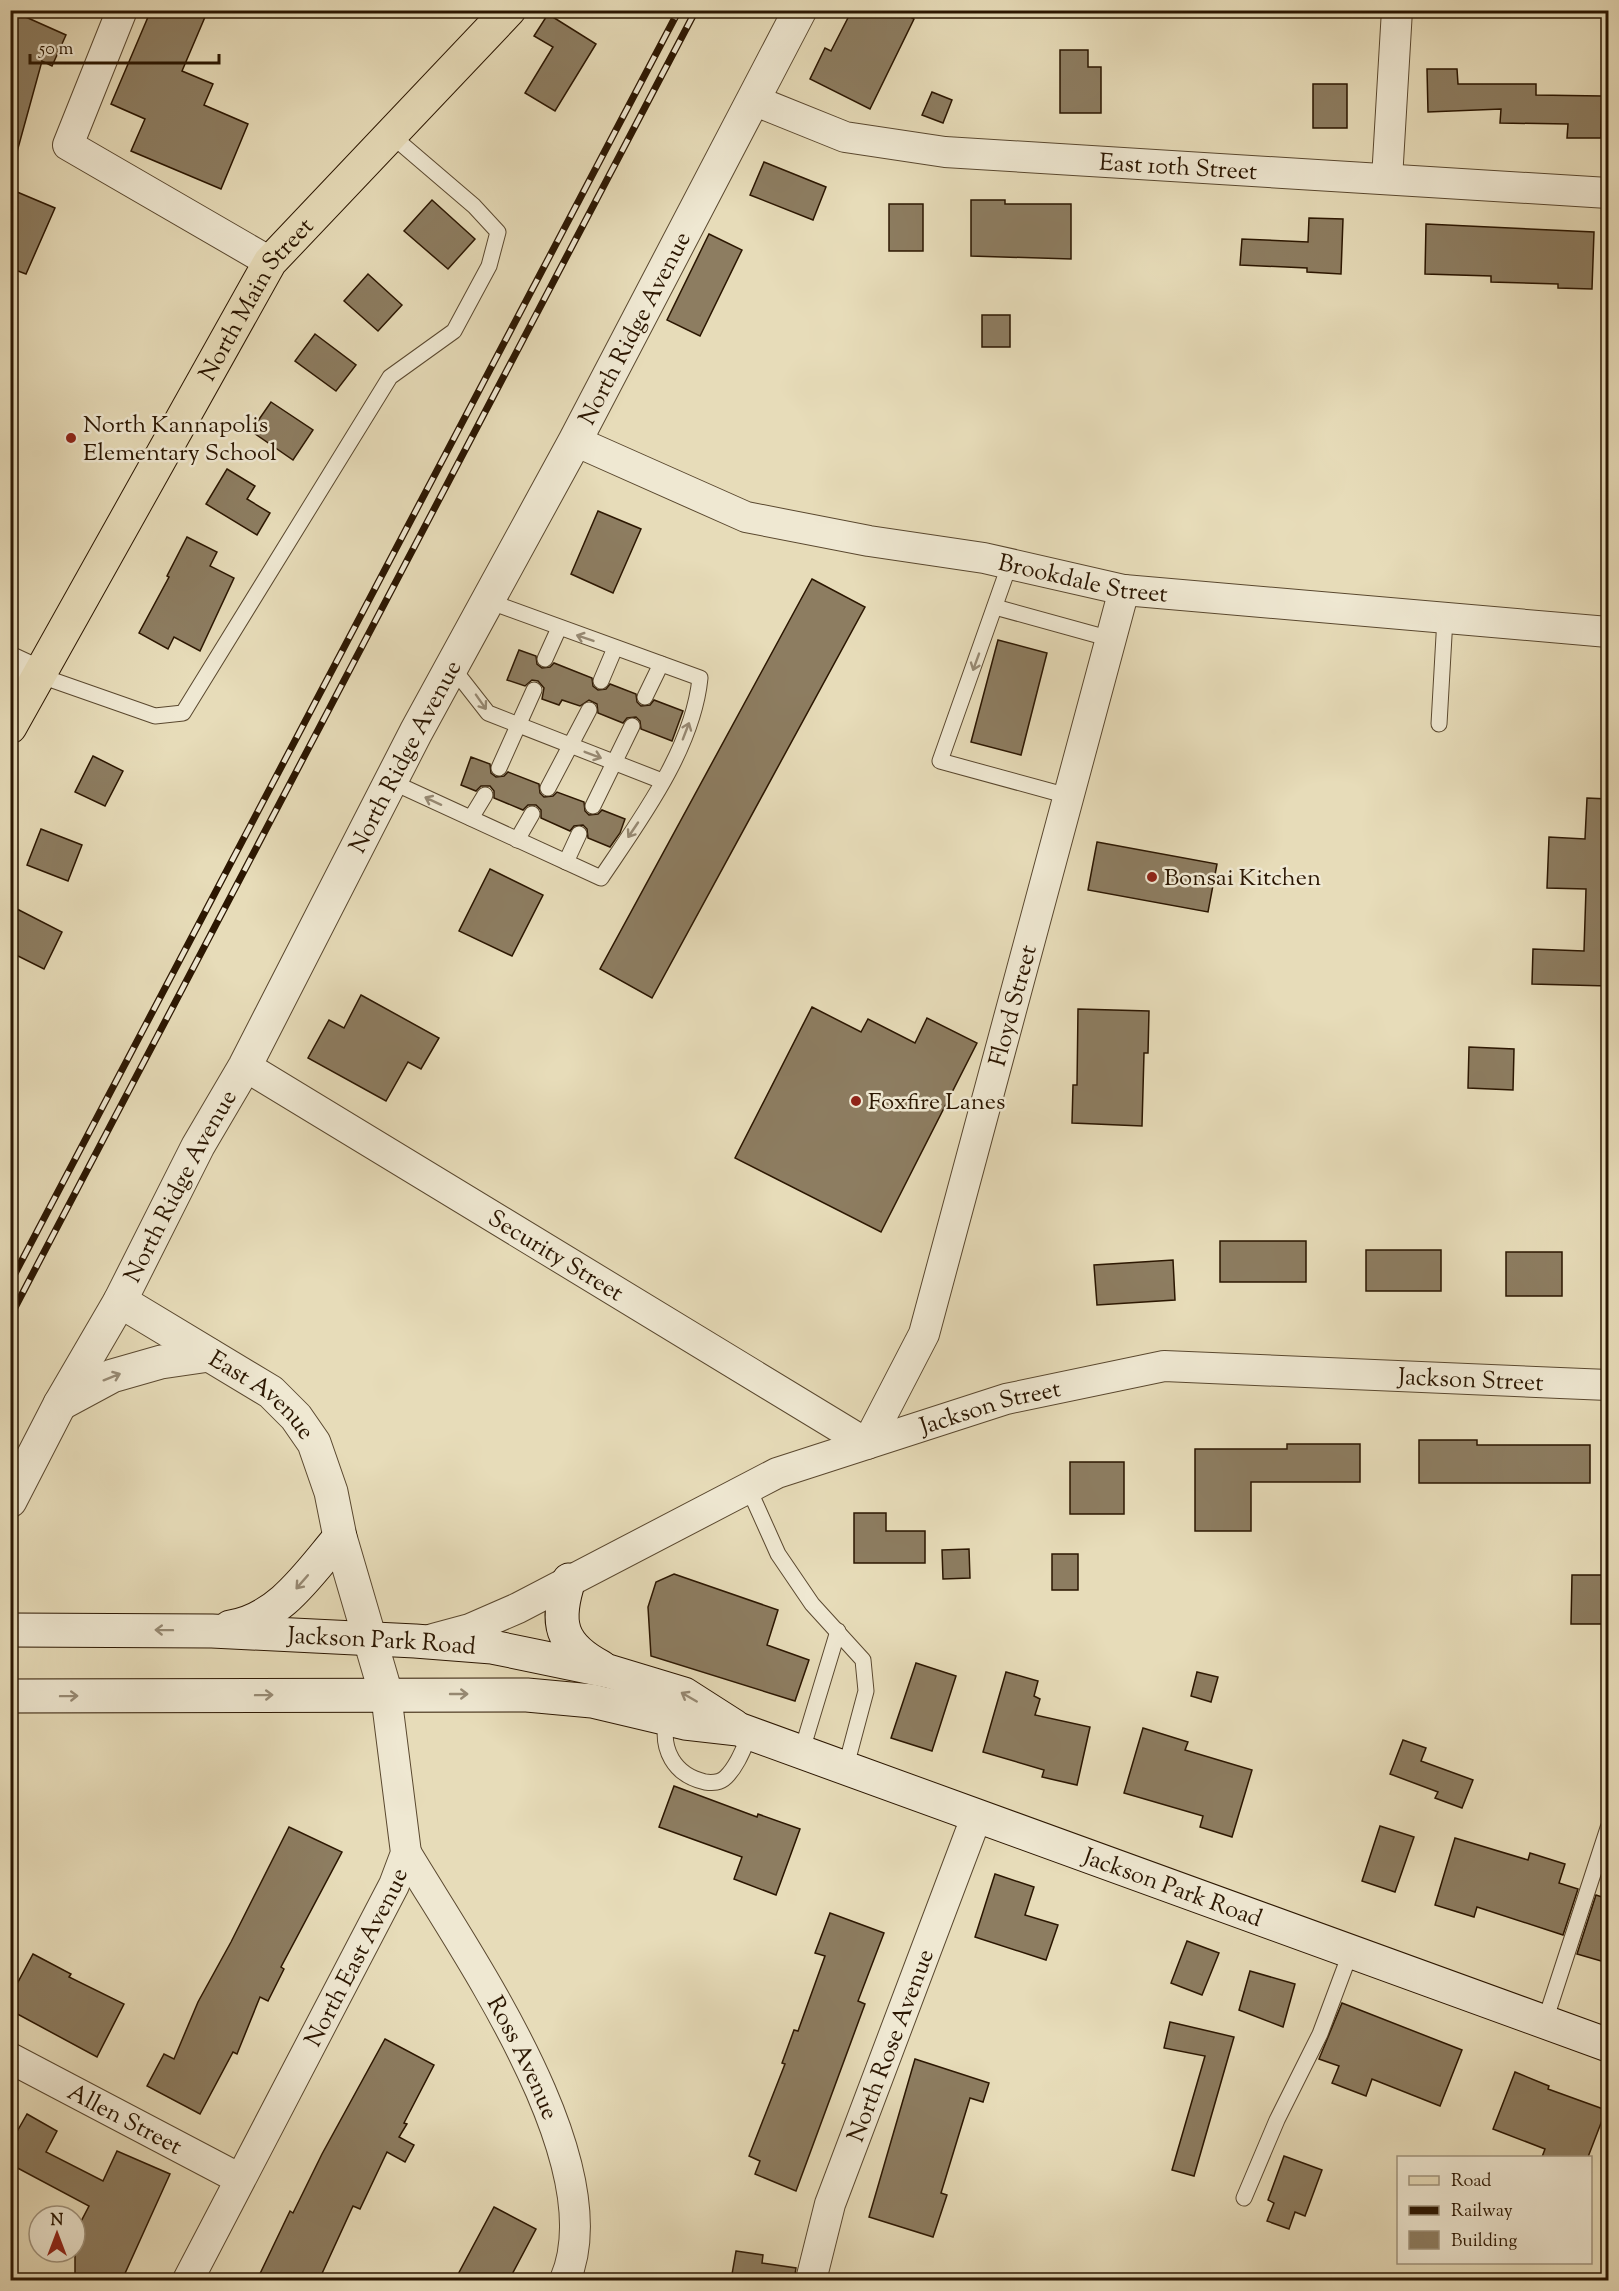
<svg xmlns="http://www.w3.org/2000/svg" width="1619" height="2291" viewBox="0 0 1619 2291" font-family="'Sorts Mill Goudy',serif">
<rect width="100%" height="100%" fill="#e7dcb9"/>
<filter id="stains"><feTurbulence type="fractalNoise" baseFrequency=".00333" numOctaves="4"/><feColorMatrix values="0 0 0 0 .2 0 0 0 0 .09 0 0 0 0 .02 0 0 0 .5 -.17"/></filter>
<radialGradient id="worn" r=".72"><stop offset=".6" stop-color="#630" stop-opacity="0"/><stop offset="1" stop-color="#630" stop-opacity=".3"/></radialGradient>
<g fill="#8d7d61" stroke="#2b1601" stroke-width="1.5">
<polygon points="10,10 66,35 52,66 42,61 17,152 10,151"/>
<polygon points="151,10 208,10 182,71 213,84 204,105 248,124 221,189 131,151 145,119 111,104"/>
<polygon points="852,10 898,10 914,19 870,109 810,79 825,48 831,51"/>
<polygon points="548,14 596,44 555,111 525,93 553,47 534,36"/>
<polygon points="1060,50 1088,50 1088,67 1101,67 1101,113 1060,113"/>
<polygon points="1427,69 1457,69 1458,84 1536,84 1536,95 1602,96 1601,138 1567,138 1568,124 1500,123 1501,109 1428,112"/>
<rect x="1313" y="84" width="34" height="44"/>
<polygon points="932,92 952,100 943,123 922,115"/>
<polygon points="764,162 826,187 813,220 750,195"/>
<polygon points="10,189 55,208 26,274 10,268"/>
<polygon points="432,200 475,239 448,269 404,231"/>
<polygon points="971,200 1005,200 1005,204 1071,204 1071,259 971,256"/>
<rect x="889" y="204" width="34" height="47"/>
<polygon points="1309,218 1343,219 1341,274 1307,272 1307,268 1240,265 1242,239 1308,242"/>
<polygon points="1426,224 1594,232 1592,289 1558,288 1558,284 1491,282 1491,276 1425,274"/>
<polygon points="709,234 742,250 700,336 667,320"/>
<polygon points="368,274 402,305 378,331 344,301"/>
<rect x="982" y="315" width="28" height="32"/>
<polygon points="315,334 356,365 336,391 295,361"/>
<polygon points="271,402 313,430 293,460 251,431"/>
<polygon points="227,469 255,486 247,499 270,513 257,535 206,504"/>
<polygon points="598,511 641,529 613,593 571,574"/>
<polygon points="187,537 217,552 210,566 234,578 200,651 174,637 168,649 139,633 169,577 167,576"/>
<polygon points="812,579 865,607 652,998 600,969"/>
<polygon points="998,640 1047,653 1021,755 971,742"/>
<polygon points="519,650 536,656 537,664 542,668 550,667 554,663 592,678 593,686 598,690 606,689 610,684 636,694 637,702 641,706 650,705 654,700 683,711 672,741 641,729 640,721 636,717 627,718 623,723 598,713 597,704 589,700 580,706 562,700 559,705 542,699 544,688 538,681 532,680 525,686 507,680"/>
<polygon points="93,756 123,771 105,806 75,792"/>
<polygon points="471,757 490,764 491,773 496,777 504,776 508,772 539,784 540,793 544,797 553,796 557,792 584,802 585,811 589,815 598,814 602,810 625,819 620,833 610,847 588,838 587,829 583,825 574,826 570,831 541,818 541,810 536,805 528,805 523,810 494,798 494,791 490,786 481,786 476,791 461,785"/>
<polygon points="1587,798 1608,799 1608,986 1532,984 1533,949 1584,951 1586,889 1547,888 1549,837 1585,839"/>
<polygon points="41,829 82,845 68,881 27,865"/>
<polygon points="1097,842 1217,864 1208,912 1088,890"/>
<polygon points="490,869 543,895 512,956 459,931"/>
<polygon points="17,909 62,932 44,969 10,952 10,921"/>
<polygon points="361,995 439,1038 421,1069 408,1062 386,1101 308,1058 329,1020 344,1028"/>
<polygon points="812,1007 861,1032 868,1019 915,1043 927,1018 977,1043 881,1232 735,1158"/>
<polygon points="1078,1009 1149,1011 1148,1053 1144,1053 1142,1126 1072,1123 1073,1085 1077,1085"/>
<polygon points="1469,1047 1514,1049 1513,1090 1468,1088"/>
<rect x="1220" y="1241" width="86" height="41"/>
<rect x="1366" y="1250" width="75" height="41"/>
<rect x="1506" y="1252" width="56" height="44"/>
<polygon points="1173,1260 1175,1300 1097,1305 1094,1265"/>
<polygon points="1419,1440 1477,1440 1477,1445 1590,1445 1590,1483 1419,1483"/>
<polygon points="1287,1444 1360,1444 1360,1482 1251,1482 1251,1531 1195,1531 1195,1449 1287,1449"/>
<rect x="1070" y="1462" width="54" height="52"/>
<polygon points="854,1513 886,1513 886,1531 925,1531 925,1563 854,1563"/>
<polygon points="969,1549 970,1578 943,1579 942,1550"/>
<rect x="1052" y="1554" width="26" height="36"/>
<polygon points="674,1574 778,1610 767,1645 809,1660 795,1701 651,1656 648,1607 656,1582"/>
<polygon points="1572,1575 1608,1575 1608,1624 1571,1624"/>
<polygon points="916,1663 956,1676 932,1751 891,1738"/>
<polygon points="1006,1672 1038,1681 1034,1696 1040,1699 1035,1715 1090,1727 1077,1785 1042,1777 1044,1770 983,1752"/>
<polygon points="1197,1672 1218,1677 1211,1702 1191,1696"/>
<polygon points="1143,1728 1188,1742 1185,1750 1252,1770 1232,1837 1200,1827 1203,1816 1124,1793"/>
<polygon points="1403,1740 1426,1748 1421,1761 1473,1780 1462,1808 1435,1798 1438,1792 1390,1774"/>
<polygon points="674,1786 757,1817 758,1814 800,1829 776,1895 734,1879 742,1857 659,1827"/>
<polygon points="1380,1826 1414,1837 1395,1892 1362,1881"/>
<polygon points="289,1827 342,1852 281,1967 284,1969 268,2001 260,1997 237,2054 233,2052 200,2114 147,2086 164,2054 174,2059 198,2002 231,1942"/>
<polygon points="1455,1838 1528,1860 1530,1853 1565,1864 1559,1883 1578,1889 1563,1935 1477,1907 1474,1917 1435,1905"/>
<polygon points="995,1874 1034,1887 1025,1915 1058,1925 1046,1960 975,1937"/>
<polygon points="1596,1895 1608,1899 1608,1963 1577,1954"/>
<polygon points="830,1913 884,1933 858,2001 865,2004 796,2191 755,2174 760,2161 749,2156 785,2064 782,2063 794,2030 798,2031 825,1956 815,1953"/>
<polygon points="1187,1941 1219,1953 1202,1995 1171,1983"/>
<polygon points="33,1954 71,1974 69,1977 124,2004 97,2057 10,2010 10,1997"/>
<polygon points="1250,1971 1295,1984 1283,2027 1239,2010"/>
<polygon points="1342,2003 1462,2050 1440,2106 1372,2079 1366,2096 1332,2083 1339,2066 1319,2059"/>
<polygon points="1170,2022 1234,2037 1194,2176 1172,2170 1205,2056 1164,2048"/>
<polygon points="385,2039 434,2065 404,2123 407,2124 399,2137 414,2145 405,2162 387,2152 360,2209 353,2206 319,2280 257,2280 290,2211 293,2213 322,2154"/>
<polygon points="915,2059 989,2083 983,2102 970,2098 941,2193 947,2195 933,2237 869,2217"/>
<polygon points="1515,2072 1549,2086 1548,2089 1606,2110 1588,2157 1542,2157 1545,2149 1493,2129"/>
<polygon points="27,2114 57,2131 46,2152 103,2181 117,2151 170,2174 122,2280 75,2280 75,2233 89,2206 10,2164 10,2144"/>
<polygon points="1284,2156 1322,2170 1305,2216 1295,2212 1289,2229 1267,2221 1274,2203 1268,2200"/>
<polygon points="494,2207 536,2229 509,2280 455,2280"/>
<polygon points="736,2251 763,2255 762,2263 796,2268 794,2280 731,2280"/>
</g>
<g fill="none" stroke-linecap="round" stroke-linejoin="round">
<defs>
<g id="service">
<polyline points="1010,563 940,761 1068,796"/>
<polyline points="995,607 1111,639"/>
<polyline points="545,659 559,628"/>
<polyline points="452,667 488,713 662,781"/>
<polyline points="38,675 155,716 183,713 390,377 454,331 489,266 498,232 474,206 391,135"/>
<polyline points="601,681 615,648"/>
<polyline points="645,697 661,664"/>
<polyline points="1439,724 1445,618"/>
<polyline points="499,768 534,690"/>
<path d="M390,781L601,878C640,820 693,749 700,678L488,601"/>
<polyline points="548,788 589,710"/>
<polyline points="593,806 632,726"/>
<polyline points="471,818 485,795"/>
<polyline points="517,840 532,814"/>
<polyline points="566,862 579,834"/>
<polyline points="748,1487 778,1554 812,1604 863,1660 866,1691 846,1766"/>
<path d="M667,1719C660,1749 674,1775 705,1782C713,1783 720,1783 726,1777C738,1765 744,1747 751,1732"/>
<polyline points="802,1750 838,1631"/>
<polyline points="1545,2021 1608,1828"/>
<polyline points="1244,2198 1277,2120 1320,2034 1351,1951"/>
</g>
<g id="minor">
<polyline points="122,10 68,145 270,262"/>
<path id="s1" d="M753,100L845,137L945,152L1608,193"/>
<polyline points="1387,179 1397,10"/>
<path id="s2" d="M575,441L746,517L869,541L984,558L1124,590L1608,632"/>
<polyline points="10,662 38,675"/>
<path id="s3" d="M245,1066L867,1444L924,1334L1124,590"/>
<path id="s4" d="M433,1639L470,1629L518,1608L777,1473L1006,1399L1164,1366L1608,1385"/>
<path id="s5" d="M406,1853C465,1952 615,2163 565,2280"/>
<path id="s6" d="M10,2058L240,2179"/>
<path id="s7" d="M188,2280L394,1885L406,1853L386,1694"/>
<path id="s8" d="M811,2280L830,2204L977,1815"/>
</g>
<g id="tertiary">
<path id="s9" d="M120,1301L271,1392L296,1417L314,1443L331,1492L340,1537L386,1694"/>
<polyline points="60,1404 112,1376 161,1362 209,1355"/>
<path id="s10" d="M10,1501L60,1404L120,1301L198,1146L245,1066L416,732L575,441L800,10"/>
</g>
<g id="secondary">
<path d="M569,1580C555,1623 560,1645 601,1667"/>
<path d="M230,1627C279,1620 310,1572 340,1537"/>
<path id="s11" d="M10,1630L212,1631L415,1641L492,1647L608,1671L684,1694L734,1726"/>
<path id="s12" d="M10,1696L527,1695L592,1701L685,1723L738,1729L1608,2045"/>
</g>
<g id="primary">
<path id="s13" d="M10,727L270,262L509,10"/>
</g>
</defs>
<use href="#service" stroke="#5a482f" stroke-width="17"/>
<use href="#minor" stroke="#5a482f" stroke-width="32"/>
<use href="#tertiary" stroke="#5a482f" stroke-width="35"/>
<use href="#secondary" stroke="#2b1601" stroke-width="35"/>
<use href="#primary" stroke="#2b1601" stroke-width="35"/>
<use href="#service" stroke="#efe8d2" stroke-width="15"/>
<use href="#minor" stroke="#efe8d2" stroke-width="30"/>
<use href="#tertiary" stroke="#efe8d2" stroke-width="33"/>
<use href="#secondary" stroke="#efe8d2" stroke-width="33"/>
<use href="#primary" stroke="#e7dcb9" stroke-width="33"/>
<defs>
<g id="rail">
<polyline points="10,1283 679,10"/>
<polyline points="10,1317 696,10"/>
</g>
</defs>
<use href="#rail" stroke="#2b1601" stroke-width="7"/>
<use href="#rail" stroke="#efe8d2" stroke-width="4.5" stroke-dasharray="14" stroke-linecap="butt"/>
</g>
<defs><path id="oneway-shaft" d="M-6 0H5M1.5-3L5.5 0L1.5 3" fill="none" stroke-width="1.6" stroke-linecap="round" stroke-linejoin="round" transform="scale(1.5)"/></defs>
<g stroke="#978a74">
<use href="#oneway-shaft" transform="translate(585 638) rotate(-161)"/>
<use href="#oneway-shaft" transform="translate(976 662) rotate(110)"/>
<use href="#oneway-shaft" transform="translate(481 702) rotate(55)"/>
<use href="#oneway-shaft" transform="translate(686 731) rotate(-69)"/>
<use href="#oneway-shaft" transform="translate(593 755) rotate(21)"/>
<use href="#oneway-shaft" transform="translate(433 801) rotate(-155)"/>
<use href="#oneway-shaft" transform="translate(633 830) rotate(124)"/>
<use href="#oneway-shaft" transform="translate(112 1377) rotate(-22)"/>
<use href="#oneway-shaft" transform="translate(302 1582) rotate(131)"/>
<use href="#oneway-shaft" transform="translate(164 1630) rotate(-179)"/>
<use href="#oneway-shaft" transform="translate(459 1694)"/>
<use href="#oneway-shaft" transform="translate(264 1695) rotate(-1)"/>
<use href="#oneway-shaft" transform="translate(69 1696) rotate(-1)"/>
<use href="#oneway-shaft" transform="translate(689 1697) rotate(-150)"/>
</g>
<g fill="#8f2418" stroke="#efe8d2" stroke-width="2">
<circle cx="71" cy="438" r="6"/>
<circle cx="1152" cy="877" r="6"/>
<circle cx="856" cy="1101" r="6"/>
</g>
<g text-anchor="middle" stroke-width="5" stroke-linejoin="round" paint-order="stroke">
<g font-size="24" fill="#2b1601" stroke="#efe8d2">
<text dy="8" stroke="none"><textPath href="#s1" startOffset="434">East 10th Street</textPath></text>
<text dy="8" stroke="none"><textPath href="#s13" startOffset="494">North Main Street</textPath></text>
<text dy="8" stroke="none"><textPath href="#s10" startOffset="1329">North Ridge Avenue</textPath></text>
<text dy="8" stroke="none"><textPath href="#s2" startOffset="530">Brookdale Street</textPath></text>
<text dy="8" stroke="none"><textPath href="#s10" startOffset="843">North Ridge Avenue</textPath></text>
<text dy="8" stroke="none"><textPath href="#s3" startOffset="1192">Floyd Street</textPath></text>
<text dy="8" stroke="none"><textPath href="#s10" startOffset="358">North Ridge Avenue</textPath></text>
<text dy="8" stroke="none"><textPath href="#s3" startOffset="364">Security Street</textPath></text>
<text dy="8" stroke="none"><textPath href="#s4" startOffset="1092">Jackson Street</textPath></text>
<text dy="8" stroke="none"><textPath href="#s9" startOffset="171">East Avenue</textPath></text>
<text dy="8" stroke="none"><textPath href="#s4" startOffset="606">Jackson Street</textPath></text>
<text dy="8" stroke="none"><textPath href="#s11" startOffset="372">Jackson Park Road</textPath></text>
<text dy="8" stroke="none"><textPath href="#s12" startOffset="1194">Jackson Park Road</textPath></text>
<text dy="8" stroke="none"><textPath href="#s7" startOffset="364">North East Avenue</textPath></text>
<text dy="8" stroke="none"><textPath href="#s8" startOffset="248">North Rose Avenue</textPath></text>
<text dy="8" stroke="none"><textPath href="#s5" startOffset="236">Ross Avenue</textPath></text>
<text dy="8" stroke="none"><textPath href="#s6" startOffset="130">Allen Street</textPath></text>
</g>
<g font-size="24" fill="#2b1601" stroke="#efe8d2" text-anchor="start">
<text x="83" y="432">North Kannapolis<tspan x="83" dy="28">Elementary School</tspan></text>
<text x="1164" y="885">Bonsai Kitchen</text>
<text x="868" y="1109">Foxfire Lanes</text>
</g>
</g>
<rect width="1619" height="2291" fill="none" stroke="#e7dcb9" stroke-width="36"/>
<rect x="12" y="12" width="1595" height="2267" fill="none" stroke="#2b1601" stroke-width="3"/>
<rect x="18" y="18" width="1583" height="2255" fill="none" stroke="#2b1601" stroke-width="1.5"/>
<rect x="1397" y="2156" width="195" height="108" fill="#efe8d2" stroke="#a1947e" stroke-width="1.5"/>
<rect x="1409" y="2176" width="30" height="9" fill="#e7dcb9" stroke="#a1947e" stroke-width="1.5"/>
<text x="1451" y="2186" font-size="18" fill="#2b1601">Road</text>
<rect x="1409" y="2206" width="30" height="9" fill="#2b1601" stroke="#a1947e" stroke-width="1.5"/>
<text x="1451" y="2216" font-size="18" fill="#2b1601">Railway</text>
<rect x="1409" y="2231" width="30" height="18" fill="#8d7d61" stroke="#a1947e" stroke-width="1.5"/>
<text x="1451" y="2246" font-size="18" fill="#2b1601">Building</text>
<g transform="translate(57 2234)"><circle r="28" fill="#efe8d2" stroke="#a1947e" stroke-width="1.5"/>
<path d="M0-4.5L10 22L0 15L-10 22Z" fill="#8f2418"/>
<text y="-9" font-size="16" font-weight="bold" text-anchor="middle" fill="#2b1601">N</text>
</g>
<path d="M30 54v9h189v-9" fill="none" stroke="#2b1601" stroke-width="3"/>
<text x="39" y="54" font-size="18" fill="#2b1601" stroke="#efe8d2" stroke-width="4.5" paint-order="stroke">50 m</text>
<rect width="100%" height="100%" filter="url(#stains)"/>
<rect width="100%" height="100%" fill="url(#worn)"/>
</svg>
